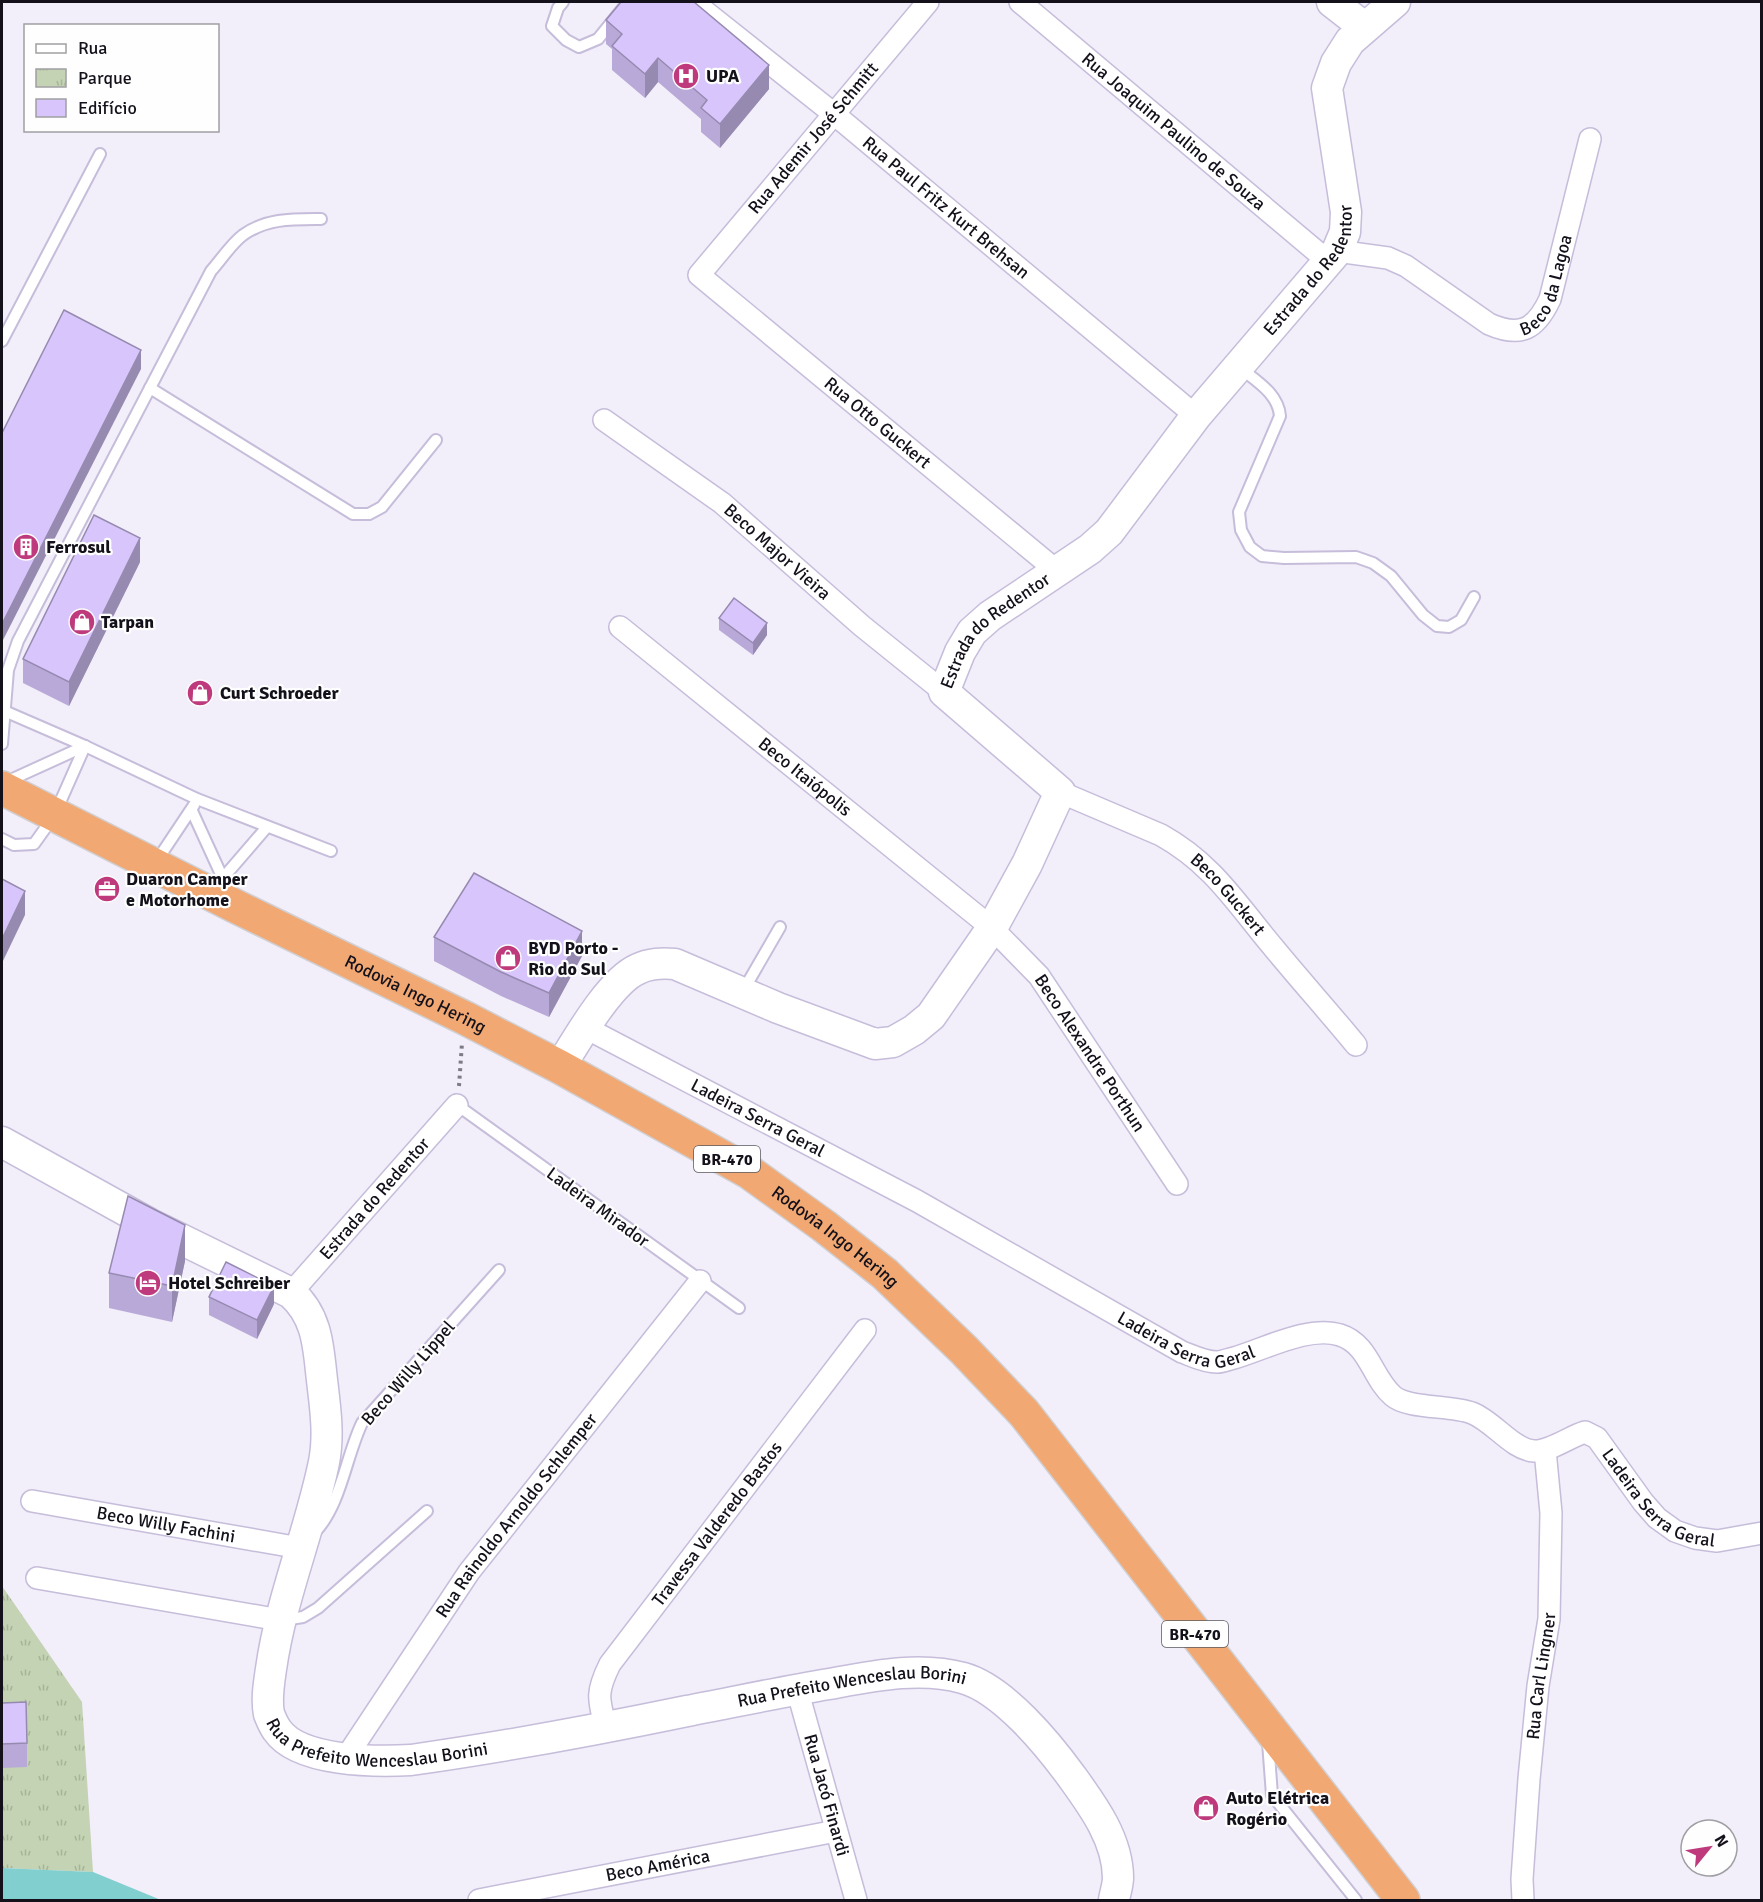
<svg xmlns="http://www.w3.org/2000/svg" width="1763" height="1902" viewBox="0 0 1763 1902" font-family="Signika,sans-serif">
<defs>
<pattern id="park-tufts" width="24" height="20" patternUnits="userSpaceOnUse" patternTransform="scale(1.5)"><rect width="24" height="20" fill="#c3d3b3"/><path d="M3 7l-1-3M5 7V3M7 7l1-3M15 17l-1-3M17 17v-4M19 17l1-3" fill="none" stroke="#a7b499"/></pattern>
</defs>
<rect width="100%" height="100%" fill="#f2eefa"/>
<polygon fill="url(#park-tufts)" points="2,1586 82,1702 93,1872 2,1868"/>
<polygon fill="#82cfcf" points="2,1868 93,1872 161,1900 2,1900"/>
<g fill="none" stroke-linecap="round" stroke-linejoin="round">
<defs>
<g id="lane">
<polyline points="563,2 558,8 552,26 566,40 579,47 598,39 628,2"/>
<polyline points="2,341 100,154"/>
<path d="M1239,367C1256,381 1278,393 1280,416L1239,512L1241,530L1250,547L1262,556L1284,558L1356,557L1373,563L1391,576L1423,615L1437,626L1449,627L1461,620L1474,597"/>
<polyline points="150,388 353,514 369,514 382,507 436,440"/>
<polyline points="2,710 85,746 197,799 331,851"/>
<path d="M2,744L8,670L18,641L211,271C221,260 231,244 243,235C267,218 293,219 321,219"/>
<polyline points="6,782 85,746"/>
<polyline points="192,811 230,894"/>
<polyline points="2,839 14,845 34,844 54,816 85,746"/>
<polyline points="156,862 194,805"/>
<polyline points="223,878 267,827"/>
<polyline points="743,991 780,927"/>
<polyline points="457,1105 739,1308"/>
<path d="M315,1532C341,1505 346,1456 362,1423L499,1270"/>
<polyline points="284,1620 303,1617 318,1608 427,1511"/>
<polyline points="1268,1742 1272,1795 1356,1900"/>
</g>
<g id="street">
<path id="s1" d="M693,2L834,114L1196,416"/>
<path id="s2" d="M928,2L699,275L1057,571"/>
<path id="s3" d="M1020,2L1329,262"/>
<path id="s4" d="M1337,251L1388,258L1406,266L1489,324C1521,338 1536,329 1550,299L1590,139"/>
<path id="s5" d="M604,420L722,503L862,626L944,692"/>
<path id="s6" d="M620,627L992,928L1039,976L1177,1184"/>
<path id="s7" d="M1060,792L1161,835C1213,864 1236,903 1273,947C1300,980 1329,1012 1356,1045"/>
<path id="s8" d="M586,1028L917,1201L1182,1352C1193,1356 1204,1362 1217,1362C1222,1362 1229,1359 1234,1358C1265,1349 1309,1325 1340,1335C1369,1344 1372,1378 1393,1396C1408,1409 1451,1405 1472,1413C1493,1421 1513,1450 1534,1451C1549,1452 1569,1437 1585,1432L1597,1438L1643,1502L1657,1518L1675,1531L1695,1538L1717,1541L1762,1533"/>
<path id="s9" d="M291,1293L457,1105"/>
<path id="s10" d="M32,1501L300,1548"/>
<polyline points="37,1578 280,1620"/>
<path id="s11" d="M797,1689L856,1900"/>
<path id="s12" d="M606,1728C598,1698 596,1692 610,1664L865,1330"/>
<path id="s13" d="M345,1759L469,1572L700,1281"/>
<path id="s14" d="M479,1900L836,1831"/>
<path id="s15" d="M1523,1900L1522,1879L1529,1779L1538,1686L1549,1619L1551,1513L1545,1450"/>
</g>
<g id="secondary">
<polyline points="1332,2 1364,27"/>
<path id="s16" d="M560,1067C577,1040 610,981 638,969C650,963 662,963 675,964L778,1008L875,1044L893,1042L914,1030L931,1016L992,928L1027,864L1060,792L944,692L960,652L972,632L990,616L1090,549L1109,532L1196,416L1337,251L1345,232L1346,212L1327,88L1336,63L1350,41L1395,2"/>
<path id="s17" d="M2,1142L150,1224L291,1293C315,1314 318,1341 321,1371C324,1400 330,1432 324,1462C310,1531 281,1598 271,1669C269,1683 266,1699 269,1714C271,1719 274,1726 277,1730C299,1762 376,1762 411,1760C503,1747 595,1730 687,1711C734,1702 781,1692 829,1684C873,1676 920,1666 963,1678C1003,1689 1048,1744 1072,1777C1093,1806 1118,1840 1118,1878C1118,1885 1115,1893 1114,1900"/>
</g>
<g id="highway">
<path id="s18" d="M2,788L235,906L465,1018L560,1067L749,1172L824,1226L885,1274L964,1350L1024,1413L1403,1900"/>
</g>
</defs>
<use href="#lane" stroke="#c6bdda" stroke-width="14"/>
<use href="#street" stroke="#c6bdda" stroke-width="24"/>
<use href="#secondary" stroke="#c6bdda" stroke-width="33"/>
<use href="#highway" stroke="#d0cfd1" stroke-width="36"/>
<polyline stroke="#7f7b86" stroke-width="4" stroke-dasharray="3 4.5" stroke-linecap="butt" points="459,1086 462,1043"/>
<use href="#lane" stroke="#fff" stroke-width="10"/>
<use href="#street" stroke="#fff" stroke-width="21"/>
<use href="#secondary" stroke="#fff" stroke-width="30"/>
<use href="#highway" stroke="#f2a872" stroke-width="33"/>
</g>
<g fill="#b9a9d8">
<polygon points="606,20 769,89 720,148 701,132 701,119 658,82 645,98 612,70 612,49 606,44"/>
<polygon points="140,562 69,706 23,683 23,659"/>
<polygon points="719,618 767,635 753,655 719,630"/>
<polygon points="434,937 582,956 549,1017 501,996 434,961"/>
<polygon points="185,1261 172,1322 109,1308 109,1273"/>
<polygon points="209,1297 274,1304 257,1339 209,1315"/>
<polygon points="2,1703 27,1743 27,1767 2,1768"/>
</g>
<g fill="#968ab0">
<polygon points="658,58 658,82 645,98 645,74"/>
<polygon points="769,65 769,89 720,148 720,124"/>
<polygon points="141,350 141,369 2,642 2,624"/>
<polygon points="140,538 140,562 69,706 69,682"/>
<polygon points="767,623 767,635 753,655 753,643"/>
<polygon points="25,891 25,915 2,963 2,939"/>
<polygon points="582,931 582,956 549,1017 549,993"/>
<polygon points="185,1225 185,1261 172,1322 172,1286"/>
<polygon points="274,1286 274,1304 257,1339 257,1320"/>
</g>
<g fill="#d7c5fb" stroke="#968ab0" stroke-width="1.5">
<polygon points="621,2 694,2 769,65 720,124 701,108 707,100 658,58 645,74 612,46 622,34 606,20"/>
<polygon points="64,310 141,350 2,624 2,433"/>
<polygon points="94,515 140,538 69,682 23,659"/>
<polygon points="734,598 767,623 753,643 719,618"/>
<polygon points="474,873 582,931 549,993 501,972 434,937"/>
<polygon points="2,879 25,891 2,939"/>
<polygon points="128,1196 185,1225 172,1286 109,1273"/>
<polygon points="226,1262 274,1286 257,1320 209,1297"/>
<polygon points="26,1702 27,1743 2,1744 2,1703"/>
</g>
<defs>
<symbol id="hospital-disc" viewBox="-11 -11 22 22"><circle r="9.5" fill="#be3a7d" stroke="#fefefe"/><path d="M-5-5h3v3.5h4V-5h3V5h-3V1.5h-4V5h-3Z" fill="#fff"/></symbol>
<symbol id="building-disc" viewBox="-11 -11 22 22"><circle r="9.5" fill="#be3a7d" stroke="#fefefe"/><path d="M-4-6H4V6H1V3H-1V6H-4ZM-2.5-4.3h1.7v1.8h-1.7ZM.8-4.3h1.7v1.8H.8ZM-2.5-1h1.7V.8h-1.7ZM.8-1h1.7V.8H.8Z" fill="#fff"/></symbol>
<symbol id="shop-disc" viewBox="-11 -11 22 22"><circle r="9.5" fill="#be3a7d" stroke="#fefefe"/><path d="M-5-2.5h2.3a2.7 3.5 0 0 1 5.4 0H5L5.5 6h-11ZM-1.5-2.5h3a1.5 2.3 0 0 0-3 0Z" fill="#fff"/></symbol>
<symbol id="office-disc" viewBox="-11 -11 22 22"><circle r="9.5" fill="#be3a7d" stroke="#fefefe"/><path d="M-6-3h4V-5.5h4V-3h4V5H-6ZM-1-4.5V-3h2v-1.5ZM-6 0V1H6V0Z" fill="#fff"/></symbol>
<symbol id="hotel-disc" viewBox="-11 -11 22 22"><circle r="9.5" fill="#be3a7d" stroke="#fefefe"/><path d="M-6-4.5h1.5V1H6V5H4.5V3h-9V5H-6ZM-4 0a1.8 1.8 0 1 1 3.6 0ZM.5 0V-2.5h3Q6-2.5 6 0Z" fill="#fff"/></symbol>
</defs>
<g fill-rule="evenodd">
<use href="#hospital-disc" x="671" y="61" width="30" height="30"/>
<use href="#building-disc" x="11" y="532" width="30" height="30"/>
<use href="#shop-disc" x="67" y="607" width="30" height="30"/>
<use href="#shop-disc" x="185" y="678" width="30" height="30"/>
<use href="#office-disc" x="92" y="874" width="30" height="30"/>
<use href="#shop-disc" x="493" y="943" width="30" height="30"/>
<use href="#hotel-disc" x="133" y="1268" width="30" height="30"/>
<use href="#shop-disc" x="1191" y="1793" width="30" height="30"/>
</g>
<g text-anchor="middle" stroke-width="4.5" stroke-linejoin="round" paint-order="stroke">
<g fill="#fefefe" stroke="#5a585f" stroke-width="1.5">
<rect x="694" y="1146" width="66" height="26" rx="4.5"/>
<rect x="1162" y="1621" width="66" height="26" rx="4.5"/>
</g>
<g font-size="16" font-weight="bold" fill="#14111b">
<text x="727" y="1165">BR-470</text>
<text x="1195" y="1640">BR-470</text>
</g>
<g font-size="18" font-weight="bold" fill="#14111b" stroke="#fefefe" text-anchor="start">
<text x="706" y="82">UPA</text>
<text x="46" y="553">Ferrosul</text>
<text x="101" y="628">Tarpan</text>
<text x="220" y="699">Curt Schroeder</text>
<text x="126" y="885">Duaron Camper<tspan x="126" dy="21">e Motorhome</tspan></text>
<text x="528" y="954">BYD Porto -<tspan x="528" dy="21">Rio do Sul</tspan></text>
<text x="168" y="1289">Hotel Schreiber</text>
<text x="1226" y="1804">Auto Elétrica<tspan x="1226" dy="21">Rogério</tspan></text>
</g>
<g font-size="18" fill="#14111b" stroke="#fefefe">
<text dy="6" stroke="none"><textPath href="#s3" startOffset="201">Rua Joaquim Paulino de Souza</textPath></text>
<text transform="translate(813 138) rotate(-50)" y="6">Rua Ademir José Schmitt</text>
<text dy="6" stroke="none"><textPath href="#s1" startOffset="326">Rua Paul Fritz Kurt Brehsan</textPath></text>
<text dy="6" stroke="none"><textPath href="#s16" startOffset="1425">Estrada do Redentor</textPath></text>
<text dy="6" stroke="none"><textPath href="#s4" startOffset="260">Beco da Lagoa</textPath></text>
<text dy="6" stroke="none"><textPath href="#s2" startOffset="588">Rua Otto Guckert</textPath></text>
<text dy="6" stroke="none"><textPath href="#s5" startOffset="218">Beco Major Vieira</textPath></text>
<text dy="6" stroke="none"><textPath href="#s16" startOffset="939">Estrada do Redentor</textPath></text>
<text dy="6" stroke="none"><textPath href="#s6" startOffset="238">Beco Itaiópolis</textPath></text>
<text dy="6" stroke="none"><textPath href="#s7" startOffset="200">Beco Guckert</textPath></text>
<text dy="6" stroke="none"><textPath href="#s18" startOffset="462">Rodovia Ingo Hering</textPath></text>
<text dy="6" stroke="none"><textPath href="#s6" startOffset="638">Beco Alexandre Porthun</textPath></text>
<text dy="6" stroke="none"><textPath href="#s8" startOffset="194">Ladeira Serra Geral</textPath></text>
<text dy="6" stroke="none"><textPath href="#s9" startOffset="126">Estrada do Redentor</textPath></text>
<text transform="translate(598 1207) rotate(36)" y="6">Ladeira Mirador</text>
<text dy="6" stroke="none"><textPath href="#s18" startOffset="948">Rodovia Ingo Hering</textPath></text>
<text dy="6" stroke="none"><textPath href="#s8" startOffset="680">Ladeira Serra Geral</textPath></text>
<text transform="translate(408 1373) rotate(-49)" y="6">Beco Willy Lippel</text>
<text dy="6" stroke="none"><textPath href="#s8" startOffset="1238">Ladeira Serra Geral</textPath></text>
<text dy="6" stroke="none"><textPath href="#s13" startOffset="298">Rua Rainoldo Arnoldo Schlemper</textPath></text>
<text dy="6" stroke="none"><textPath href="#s10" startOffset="136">Beco Willy Fachini</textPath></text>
<text dy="6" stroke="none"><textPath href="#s12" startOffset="243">Travessa Valderedo Bastos</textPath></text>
<text dy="6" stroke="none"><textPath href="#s15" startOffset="225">Rua Carl Lingner</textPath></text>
<text dy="6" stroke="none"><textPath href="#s17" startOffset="1370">Rua Prefeito Wenceslau Borini</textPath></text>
<text dy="6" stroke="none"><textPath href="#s17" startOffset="884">Rua Prefeito Wenceslau Borini</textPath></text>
<text dy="6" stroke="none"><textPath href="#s11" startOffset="110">Rua Jacó Finardi</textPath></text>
<text dy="6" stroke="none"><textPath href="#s14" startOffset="182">Beco América</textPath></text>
</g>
</g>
<rect width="1763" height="1902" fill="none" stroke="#14111b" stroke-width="6"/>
<rect x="24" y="24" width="195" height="108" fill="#fefefe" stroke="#a09fa3" stroke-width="1.5"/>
<rect x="36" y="44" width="30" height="9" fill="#ffffff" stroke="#a09fa3" stroke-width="1.5"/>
<text x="78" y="54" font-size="18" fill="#14111b">Rua</text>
<rect x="36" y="69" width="30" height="18" fill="url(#park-tufts)" stroke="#a09fa3" stroke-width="1.5"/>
<text x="78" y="84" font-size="18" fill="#14111b">Parque</text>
<rect x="36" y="99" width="30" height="18" fill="#d7c5fb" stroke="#a09fa3" stroke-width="1.5"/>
<text x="78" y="114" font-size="18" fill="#14111b">Edifício</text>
<g transform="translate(1709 1848) rotate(60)"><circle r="28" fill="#fefefe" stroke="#a09fa3" stroke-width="1.5"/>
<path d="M0-4.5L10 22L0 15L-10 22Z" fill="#be3a7d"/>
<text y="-9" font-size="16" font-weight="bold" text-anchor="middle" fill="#14111b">N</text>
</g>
</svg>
